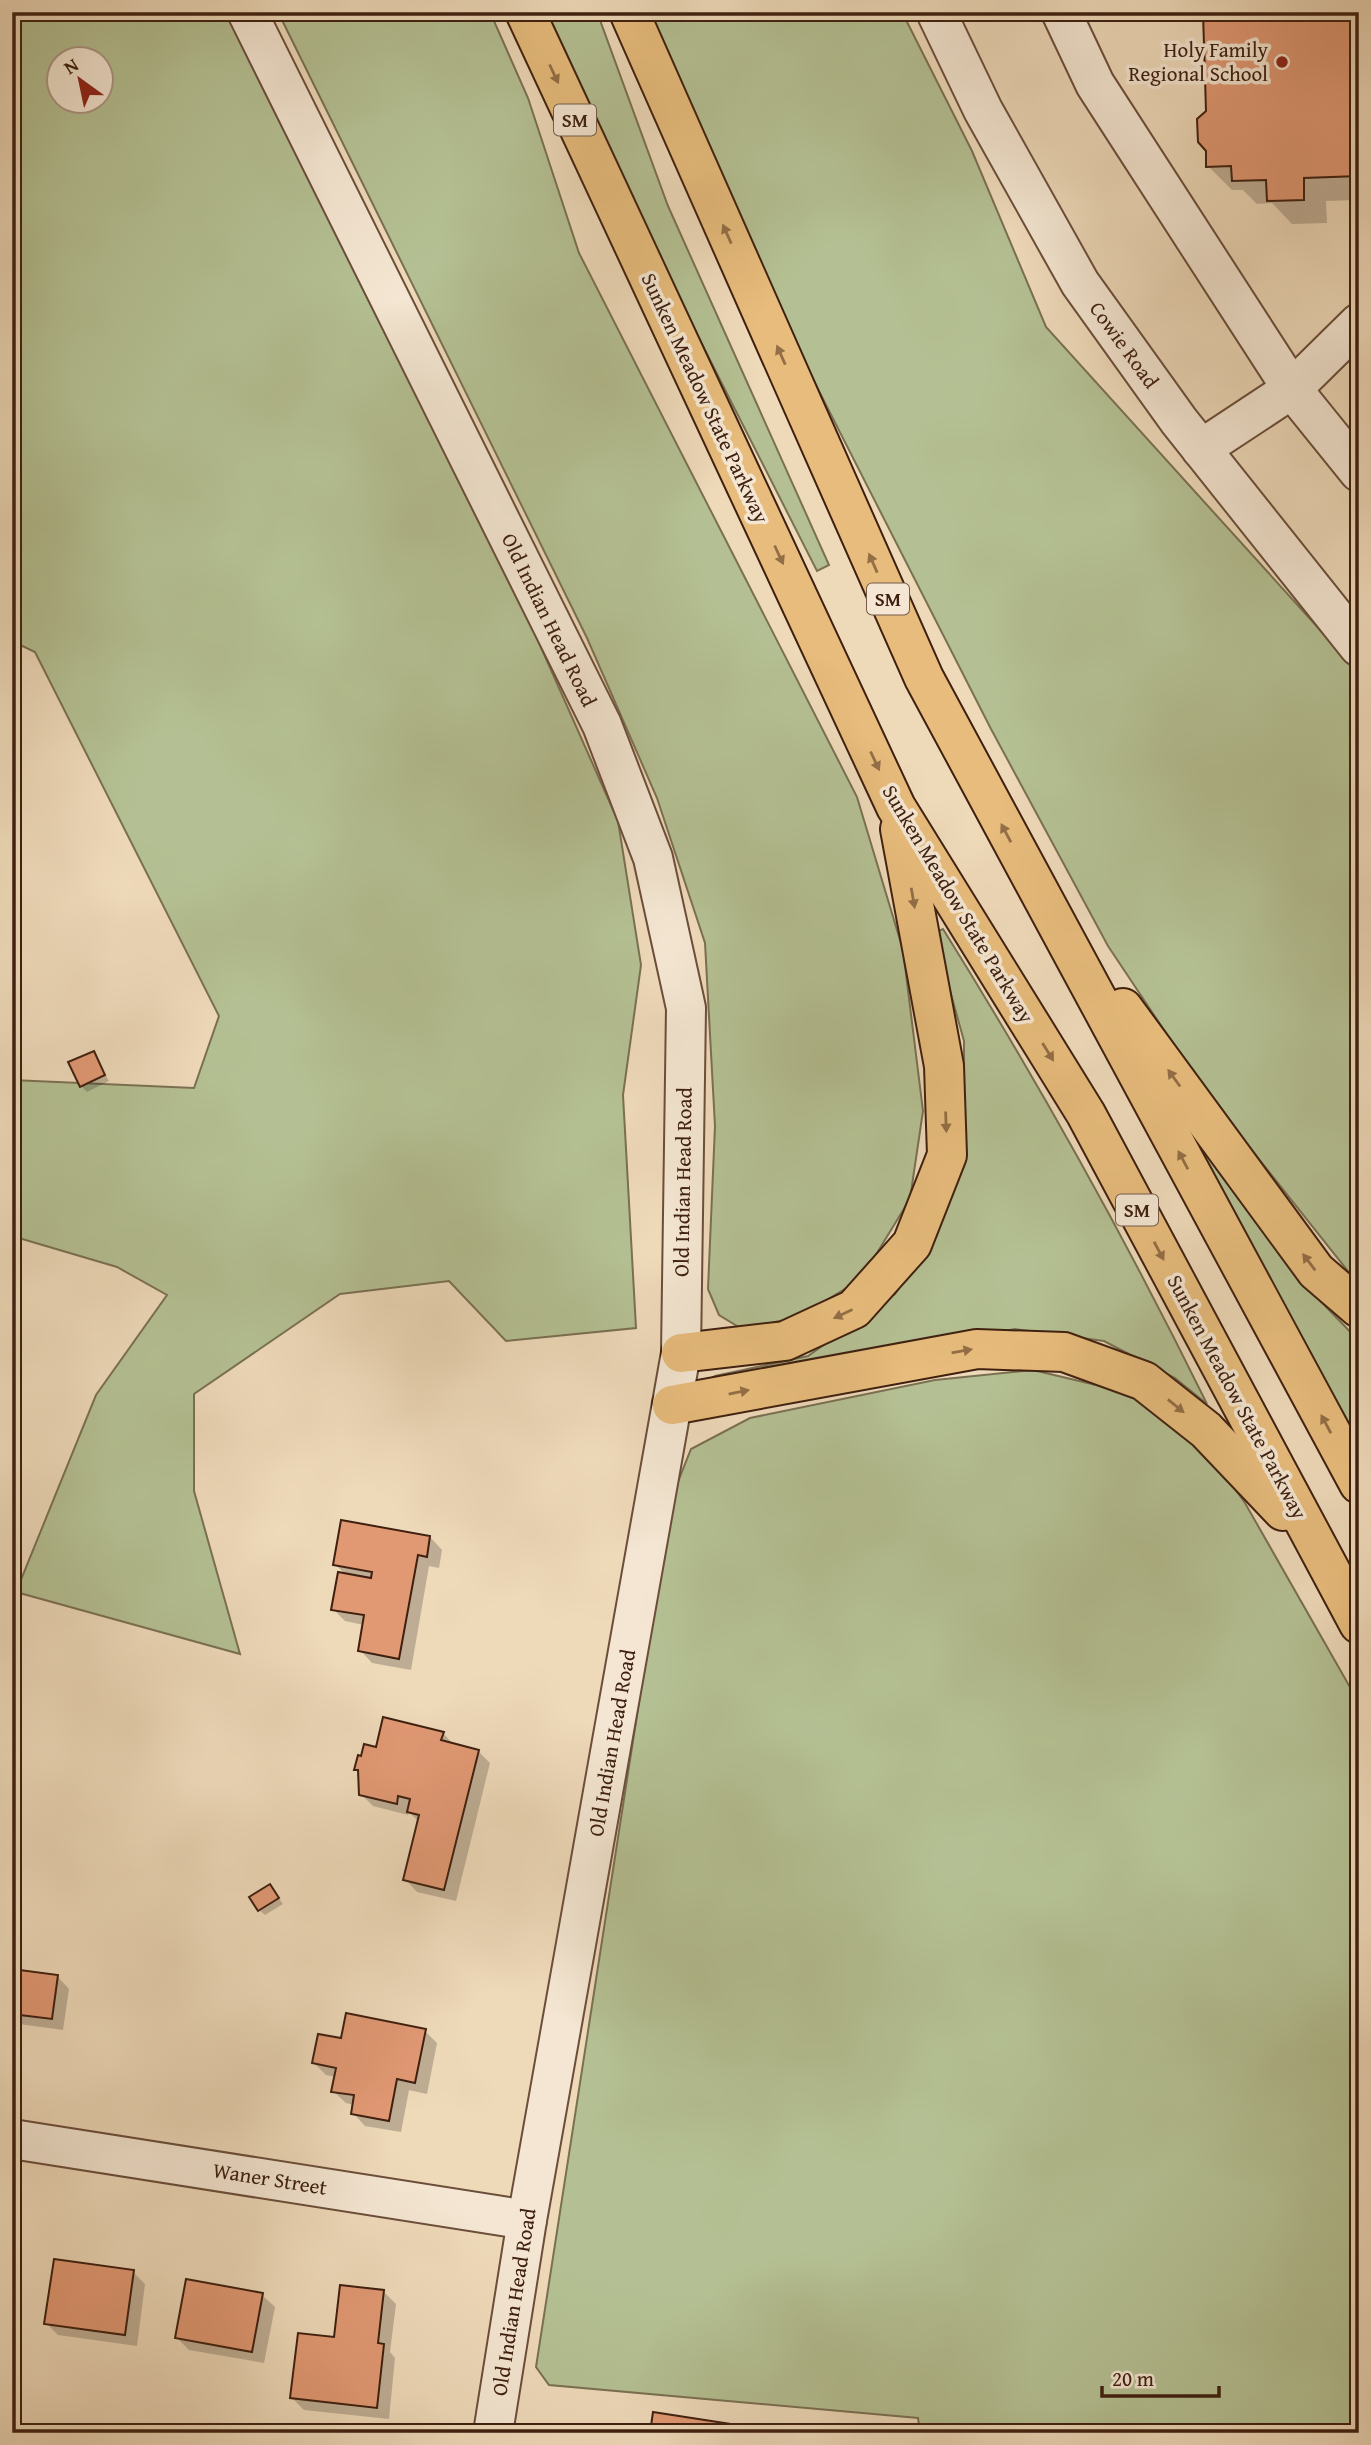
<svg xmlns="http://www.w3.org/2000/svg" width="1371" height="2445" viewBox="0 0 1371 2445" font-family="'Gentium Book Plus',serif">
<rect width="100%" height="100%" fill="#eed9b9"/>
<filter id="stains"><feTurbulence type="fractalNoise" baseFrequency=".00286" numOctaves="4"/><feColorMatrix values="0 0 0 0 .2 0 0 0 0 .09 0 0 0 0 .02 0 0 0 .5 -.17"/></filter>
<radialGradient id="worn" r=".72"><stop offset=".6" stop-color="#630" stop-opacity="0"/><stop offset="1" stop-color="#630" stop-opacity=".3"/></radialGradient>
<g fill="#b4c093" stroke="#7a7052" stroke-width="2" fill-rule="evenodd">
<path d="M12,12H226L516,591L618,821L641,965L623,1095L636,1328L506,1341L449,1281L340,1294L194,1394V1491L240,1654L16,1592L96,1395L167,1295L117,1267L12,1236V1080L194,1088L219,1016L35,652L12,641ZM60,60H102V102H60Z"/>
<polygon points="278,12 490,12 528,98 579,253 857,797 903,950 923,1111 910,1199 861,1279 799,1317 742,1329 719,1315 708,1289 715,1126 705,943 657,798 587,638"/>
<polygon points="541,12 597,12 668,206 829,565 817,571 604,151"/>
<polygon points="650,12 902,12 972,151 1046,327 1359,673 1359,1285 1204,1090 1108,946 991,729 765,285"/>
<path d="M943,929C1039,1083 1127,1241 1207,1404L1175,1378L1104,1341L1015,1329L712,1385L703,1383L715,1376L808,1356L895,1294L938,1230L964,1148V1041L934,933Z"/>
<polygon points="1185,1124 1308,1288 1359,1341 1359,1446"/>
<polygon points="1033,1370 1138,1395 1204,1446 1245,1503 1359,1703 1359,2433 920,2433 918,2418 549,2385 536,2367 670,1502 691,1449 750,1418 935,1380"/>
</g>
<g fill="#0003">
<polygon points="1359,12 1359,200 1326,201 1327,223 1292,224 1272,203 1257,204 1243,190 1232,190 1208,166"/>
<polygon points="93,1053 109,1081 87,1092 81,1086"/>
<polygon points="430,1537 442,1550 439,1568 429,1566 411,1670 372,1663 360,1650 364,1625 345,1621 333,1609 346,1575 335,1564"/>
<polygon points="443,1733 454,1745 478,1751 490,1763 456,1901 417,1892 405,1879 419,1822 409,1812 408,1815 373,1806 361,1794 360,1773 356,1769 377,1749"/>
<polygon points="270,1886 283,1904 265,1915 259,1910"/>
<polygon points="12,1964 17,1971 57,1976 69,1989 63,2030 12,2023"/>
<polygon points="425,2031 437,2043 427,2094 409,2090 401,2132 365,2126 353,2113 354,2105 346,2103 333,2091 336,2077 326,2075 314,2063 343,2040"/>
<polygon points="133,2272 145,2284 137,2346 58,2335 46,2323"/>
<polygon points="384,2292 396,2304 390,2352 395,2358 389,2419 304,2410 292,2398 336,2339"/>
<polygon points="262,2295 275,2307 264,2363 189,2350 177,2338"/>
</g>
<g fill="#e19974" stroke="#3f2010" stroke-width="2">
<polygon points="1229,12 1359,12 1359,176 1304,178 1304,200 1267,201 1266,180 1232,181 1231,166 1206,167 1206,151 1198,142 1197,119 1206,111 1203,13"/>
<polygon points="94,1051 105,1075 80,1087 68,1062"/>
<polygon points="341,1520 430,1536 427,1557 418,1555 399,1659 358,1651 364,1615 331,1610 338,1572 371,1578 372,1572 333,1565"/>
<polygon points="383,1717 444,1732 441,1740 479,1750 444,1890 403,1880 419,1815 407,1812 410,1799 398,1796 397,1804 359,1795 358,1770 354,1770 358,1755 361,1756 364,1744 376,1747"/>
<polygon points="270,1884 279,1898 258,1911 249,1897"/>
<polygon points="12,1969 58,1975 52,2019 12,2014"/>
<polygon points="346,2013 426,2029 415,2083 397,2079 389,2121 351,2114 354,2095 331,2092 336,2068 312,2063 318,2034 341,2038"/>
<polygon points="54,2259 134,2270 125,2335 44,2324"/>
<polygon points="186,2279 263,2293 252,2352 175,2338"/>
<polygon points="340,2285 384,2290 378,2343 384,2344 377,2408 290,2398 298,2333 334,2337"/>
<polygon points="653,2412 750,2427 755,2433 650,2433"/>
</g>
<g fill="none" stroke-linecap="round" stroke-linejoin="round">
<defs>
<g id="minor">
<polyline points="247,12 602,725 653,858 686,1008 681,1353 527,2220 493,2433"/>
<polyline points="936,12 983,110 1080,283 1179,421 1359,647"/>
<polyline points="1061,12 1095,84 1292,389 1359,472"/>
<polyline points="1201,449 1292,389 1359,323"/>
<polyline points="12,2139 527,2220"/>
</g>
<g id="highway">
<polyline points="525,12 896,807 1086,1114 1359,1624"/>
<polyline points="629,12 924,678 1359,1484"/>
<polyline points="1123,1008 1316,1271 1359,1308"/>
<polyline points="681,1353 785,1341 854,1309 912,1244 947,1155 944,1066 900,829"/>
<polyline points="672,1405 977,1349 1064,1352 1144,1381 1206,1430 1283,1511"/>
</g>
</defs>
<use href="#minor" stroke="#6b4e3a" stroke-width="42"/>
<use href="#highway" stroke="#3f2010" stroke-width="42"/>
<use href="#minor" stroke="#f4e6d2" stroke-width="38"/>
<use href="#highway" stroke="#e7bc7c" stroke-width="38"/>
</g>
<defs><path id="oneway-solid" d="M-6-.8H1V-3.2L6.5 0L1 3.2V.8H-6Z" transform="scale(1.75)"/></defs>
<g fill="#936e46">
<use href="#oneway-solid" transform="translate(554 74) rotate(65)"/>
<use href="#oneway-solid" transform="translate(727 234) rotate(-114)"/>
<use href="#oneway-solid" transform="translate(781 355) rotate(-114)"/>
<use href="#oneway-solid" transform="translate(779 555) rotate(65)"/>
<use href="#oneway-solid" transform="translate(873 563) rotate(-114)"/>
<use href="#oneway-solid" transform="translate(875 761) rotate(65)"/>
<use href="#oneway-solid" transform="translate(1006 833) rotate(-118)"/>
<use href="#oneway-solid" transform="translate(913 898) rotate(80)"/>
<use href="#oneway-solid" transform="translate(1048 1052) rotate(58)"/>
<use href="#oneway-solid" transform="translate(1174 1078) rotate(-126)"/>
<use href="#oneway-solid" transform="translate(946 1122) rotate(88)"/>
<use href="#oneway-solid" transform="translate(1183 1160) rotate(-118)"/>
<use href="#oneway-solid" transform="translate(1159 1251) rotate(62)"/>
<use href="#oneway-solid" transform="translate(1309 1262) rotate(-127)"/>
<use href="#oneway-solid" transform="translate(843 1314) rotate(155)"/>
<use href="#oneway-solid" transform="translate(962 1351) rotate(-10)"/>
<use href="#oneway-solid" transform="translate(739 1392) rotate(-11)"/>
<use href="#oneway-solid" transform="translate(1176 1406) rotate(39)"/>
<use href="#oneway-solid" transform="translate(1326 1424) rotate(-118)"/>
</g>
<circle fill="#8f2418" stroke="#f4e6d2" stroke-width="2.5" cx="1282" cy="62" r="7"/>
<g text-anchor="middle" stroke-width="7" stroke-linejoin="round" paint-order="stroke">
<g fill="#f4e6d2" stroke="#755b4a" stroke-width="2">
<rect x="554" y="104.5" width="42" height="31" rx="5"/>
<rect x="867" y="583.5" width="42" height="31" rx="5"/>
<rect x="1116" y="1194.5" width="42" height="31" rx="5"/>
</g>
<g font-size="19" font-weight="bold" fill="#3f2010">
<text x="575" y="127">SM</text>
<text x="888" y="606">SM</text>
<text x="1137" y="1217">SM</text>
</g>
<g font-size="21" fill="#3f2010" stroke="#f4e6d2" text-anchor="end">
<text x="1268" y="57">Holy Family<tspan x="1268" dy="24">Regional School</tspan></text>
</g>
<g font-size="21" fill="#3f2010" stroke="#f4e6d2">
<text transform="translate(1124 345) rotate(54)" y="7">Cowie Road</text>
<text transform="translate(705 398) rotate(65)" y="7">Sunken Meadow State Parkway</text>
<text transform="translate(549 620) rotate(64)" y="7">Old Indian Head Road</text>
<text transform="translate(958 904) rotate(59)" y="7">Sunken Meadow State Parkway</text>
<text transform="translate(683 1182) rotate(-89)" y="7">Old Indian Head Road</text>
<text transform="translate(1237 1397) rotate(62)" y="7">Sunken Meadow State Parkway</text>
<text transform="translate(612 1743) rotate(-80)" y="7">Old Indian Head Road</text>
<text transform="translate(270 2179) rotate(9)" y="7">Waner Street</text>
<text transform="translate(514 2302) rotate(-81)" y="7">Old Indian Head Road</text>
</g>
</g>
<rect width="1371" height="2445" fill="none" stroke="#eed9b9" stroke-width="42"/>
<rect x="14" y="14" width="1343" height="2417" fill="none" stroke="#3f2010" stroke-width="3.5"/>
<rect x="21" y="21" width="1329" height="2403" fill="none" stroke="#3f2010" stroke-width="2"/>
<g transform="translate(80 80) rotate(327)"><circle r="33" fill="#f4e6d2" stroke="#ac9784" stroke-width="2"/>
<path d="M0-5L12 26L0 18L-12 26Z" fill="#8f2418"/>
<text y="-10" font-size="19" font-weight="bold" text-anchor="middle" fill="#3f2010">N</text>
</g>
<path d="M1102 2386v10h117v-10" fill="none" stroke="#3f2010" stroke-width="3.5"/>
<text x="1112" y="2386" font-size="21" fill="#3f2010" stroke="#f4e6d2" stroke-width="5" paint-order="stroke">20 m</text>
<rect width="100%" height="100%" filter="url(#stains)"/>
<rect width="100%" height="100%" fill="url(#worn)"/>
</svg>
